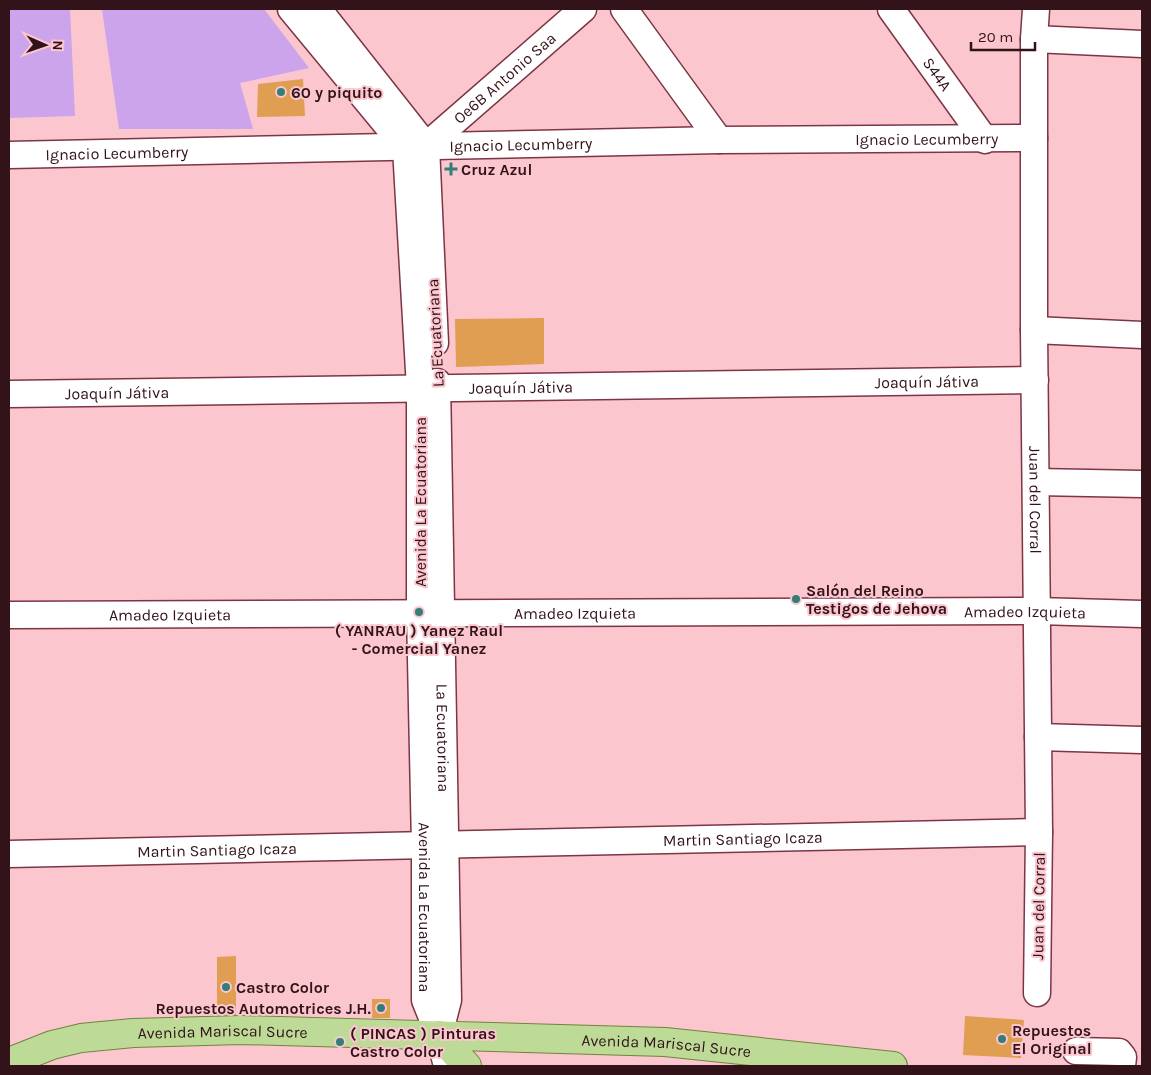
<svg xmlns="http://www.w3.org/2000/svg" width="1151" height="1075" viewBox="0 0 1151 1075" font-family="Karla,sans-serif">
<rect width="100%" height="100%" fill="#fbc6ce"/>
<g fill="#cba4ec">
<polygon points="9,9 70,9 75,116 9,118"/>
<polygon points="102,9 264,9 309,68 240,83 253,129 119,129"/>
</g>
<g fill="#df9e52">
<polygon points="303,79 305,116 257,117 258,84"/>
<polygon points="544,318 544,364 456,367 455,319"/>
<polygon points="236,956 236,1017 217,1017 217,957"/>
<rect x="372" y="999" width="18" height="19"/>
<polygon points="965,1016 1024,1020 1021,1058 963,1055"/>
</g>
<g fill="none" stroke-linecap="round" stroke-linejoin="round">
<defs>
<g id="minor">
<path id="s1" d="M291,9L406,148L420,388V613L425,845V1000L439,1035L447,1066"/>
<polyline points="318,9 426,146 435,343"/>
<polyline points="624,9 719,140"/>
<path id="s2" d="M891,9L985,140"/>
<path id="s3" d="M1036,9L1034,39V330L1039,832L1037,993"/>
<polyline points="1034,39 1142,44"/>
<path id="s4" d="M426,146L583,9"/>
<path id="s5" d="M9,155L719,140L1034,138"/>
<polyline points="1034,330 1142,335"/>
<path id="s6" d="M437,382L448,1000L439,1035"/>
<path id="s7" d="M9,394L1035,380"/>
<polyline points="1036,482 1142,484"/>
<path id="s8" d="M9,615L1037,611L1142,614"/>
<polyline points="1038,737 1142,740"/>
<path id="s9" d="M9,854L1039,832"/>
<polyline points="1076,1051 1119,1052 1123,1057 1122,1066"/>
</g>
<g id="major">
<polyline points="439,1035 467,1066"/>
<path id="s10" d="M9,1062L52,1045L81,1038L133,1033L241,1030L665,1042L893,1066"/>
</g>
</defs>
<use href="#minor" stroke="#7d3545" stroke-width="29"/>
<use href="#major" stroke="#70843e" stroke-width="30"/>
<use href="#minor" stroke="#fff" stroke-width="26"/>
<use href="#major" stroke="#bdda97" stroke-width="28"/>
</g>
<g fill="#357d78" stroke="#fbc6ce" stroke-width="2">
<circle cx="281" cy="92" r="5"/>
<path d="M448.5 161.5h5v5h5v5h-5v5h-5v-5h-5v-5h5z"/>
<circle cx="796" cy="599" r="5"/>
<circle cx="419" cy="612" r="5"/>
<circle cx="226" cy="987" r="5"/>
<circle cx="381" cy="1008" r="5"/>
<circle cx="1002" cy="1039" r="5"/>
<circle cx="340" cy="1042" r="5"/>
</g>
<g text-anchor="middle" stroke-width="4" stroke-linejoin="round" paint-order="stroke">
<g font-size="16" fill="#33131a" stroke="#fbc6ce">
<text dy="6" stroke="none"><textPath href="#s2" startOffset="80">S44A</textPath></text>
<text dy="6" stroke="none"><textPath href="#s4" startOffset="104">Oe6B Antonio Saa</textPath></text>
<text dy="6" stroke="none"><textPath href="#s5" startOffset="918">Ignacio Lecumberry</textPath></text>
<text dy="6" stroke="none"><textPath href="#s5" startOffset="512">Ignacio Lecumberry</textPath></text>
<text dy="6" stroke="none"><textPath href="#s5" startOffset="108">Ignacio Lecumberry</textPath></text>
<text transform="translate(435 333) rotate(-93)" y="6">La Ecuatoriana</text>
<text dy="6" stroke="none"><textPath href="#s7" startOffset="918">Joaquín Játiva</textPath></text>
<text dy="6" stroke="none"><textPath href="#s7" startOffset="512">Joaquín Játiva</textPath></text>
<text dy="6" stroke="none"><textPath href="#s7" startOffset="108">Joaquín Játiva</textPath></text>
<text dy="6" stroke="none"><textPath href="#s3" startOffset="491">Juan del Corral</textPath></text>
<text transform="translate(420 502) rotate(-90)" y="6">Avenida La Ecuatoriana</text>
<text dy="6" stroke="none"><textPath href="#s8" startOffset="1016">Amadeo Izquieta</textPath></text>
<text dy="6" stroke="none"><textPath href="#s8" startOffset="566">Amadeo Izquieta</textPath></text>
<text dy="6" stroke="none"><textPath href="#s8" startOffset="161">Amadeo Izquieta</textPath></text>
<text dy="6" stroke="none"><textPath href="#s6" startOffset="356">La Ecuatoriana</textPath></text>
<text dy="6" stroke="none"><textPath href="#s9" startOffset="734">Martin Santiago Icaza</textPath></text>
<text dy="6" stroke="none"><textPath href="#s9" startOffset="208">Martin Santiago Icaza</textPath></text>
<text transform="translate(1038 906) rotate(-89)" y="6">Juan del Corral</text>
<text dy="6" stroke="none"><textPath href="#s1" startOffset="940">Avenida La Ecuatoriana</textPath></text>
<text dy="6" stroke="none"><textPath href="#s10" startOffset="218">Avenida Mariscal Sucre</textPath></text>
<text dy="6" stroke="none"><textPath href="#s10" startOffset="662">Avenida Mariscal Sucre</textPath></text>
</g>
<g font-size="16" font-weight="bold" fill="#33131a" stroke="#fbc6ce" text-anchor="start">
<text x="291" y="98">60 y piquito</text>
<text x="461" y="175">Cruz Azul</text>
<text x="806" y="596">Salón del Reino<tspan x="806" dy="18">Testigos de Jehova</tspan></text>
<text x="419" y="636" text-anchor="middle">( YANRAU ) Yanez Raul<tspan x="419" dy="18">- Comercial Yanez</tspan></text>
<text x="236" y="993">Castro Color</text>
<text x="371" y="1014" text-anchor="end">Repuestos Automotrices J.H.</text>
<text x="1012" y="1036">Repuestos<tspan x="1012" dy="18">El Original</tspan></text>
<text x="350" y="1039">( PINCAS ) Pinturas<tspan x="350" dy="18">Castro Color</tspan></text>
</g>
</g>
<rect width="1151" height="1075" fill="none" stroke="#33131a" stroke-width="20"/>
<g transform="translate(45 45) rotate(92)" stroke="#fbc6ce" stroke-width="4" paint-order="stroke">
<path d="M0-4L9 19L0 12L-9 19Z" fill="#33131a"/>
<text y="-8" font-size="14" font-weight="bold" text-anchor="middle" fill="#33131a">N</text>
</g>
<path d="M971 42v8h64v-8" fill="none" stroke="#33131a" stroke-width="2.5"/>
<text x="978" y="42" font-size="15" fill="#33131a" stroke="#fbc6ce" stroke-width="4" paint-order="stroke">20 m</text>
</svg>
